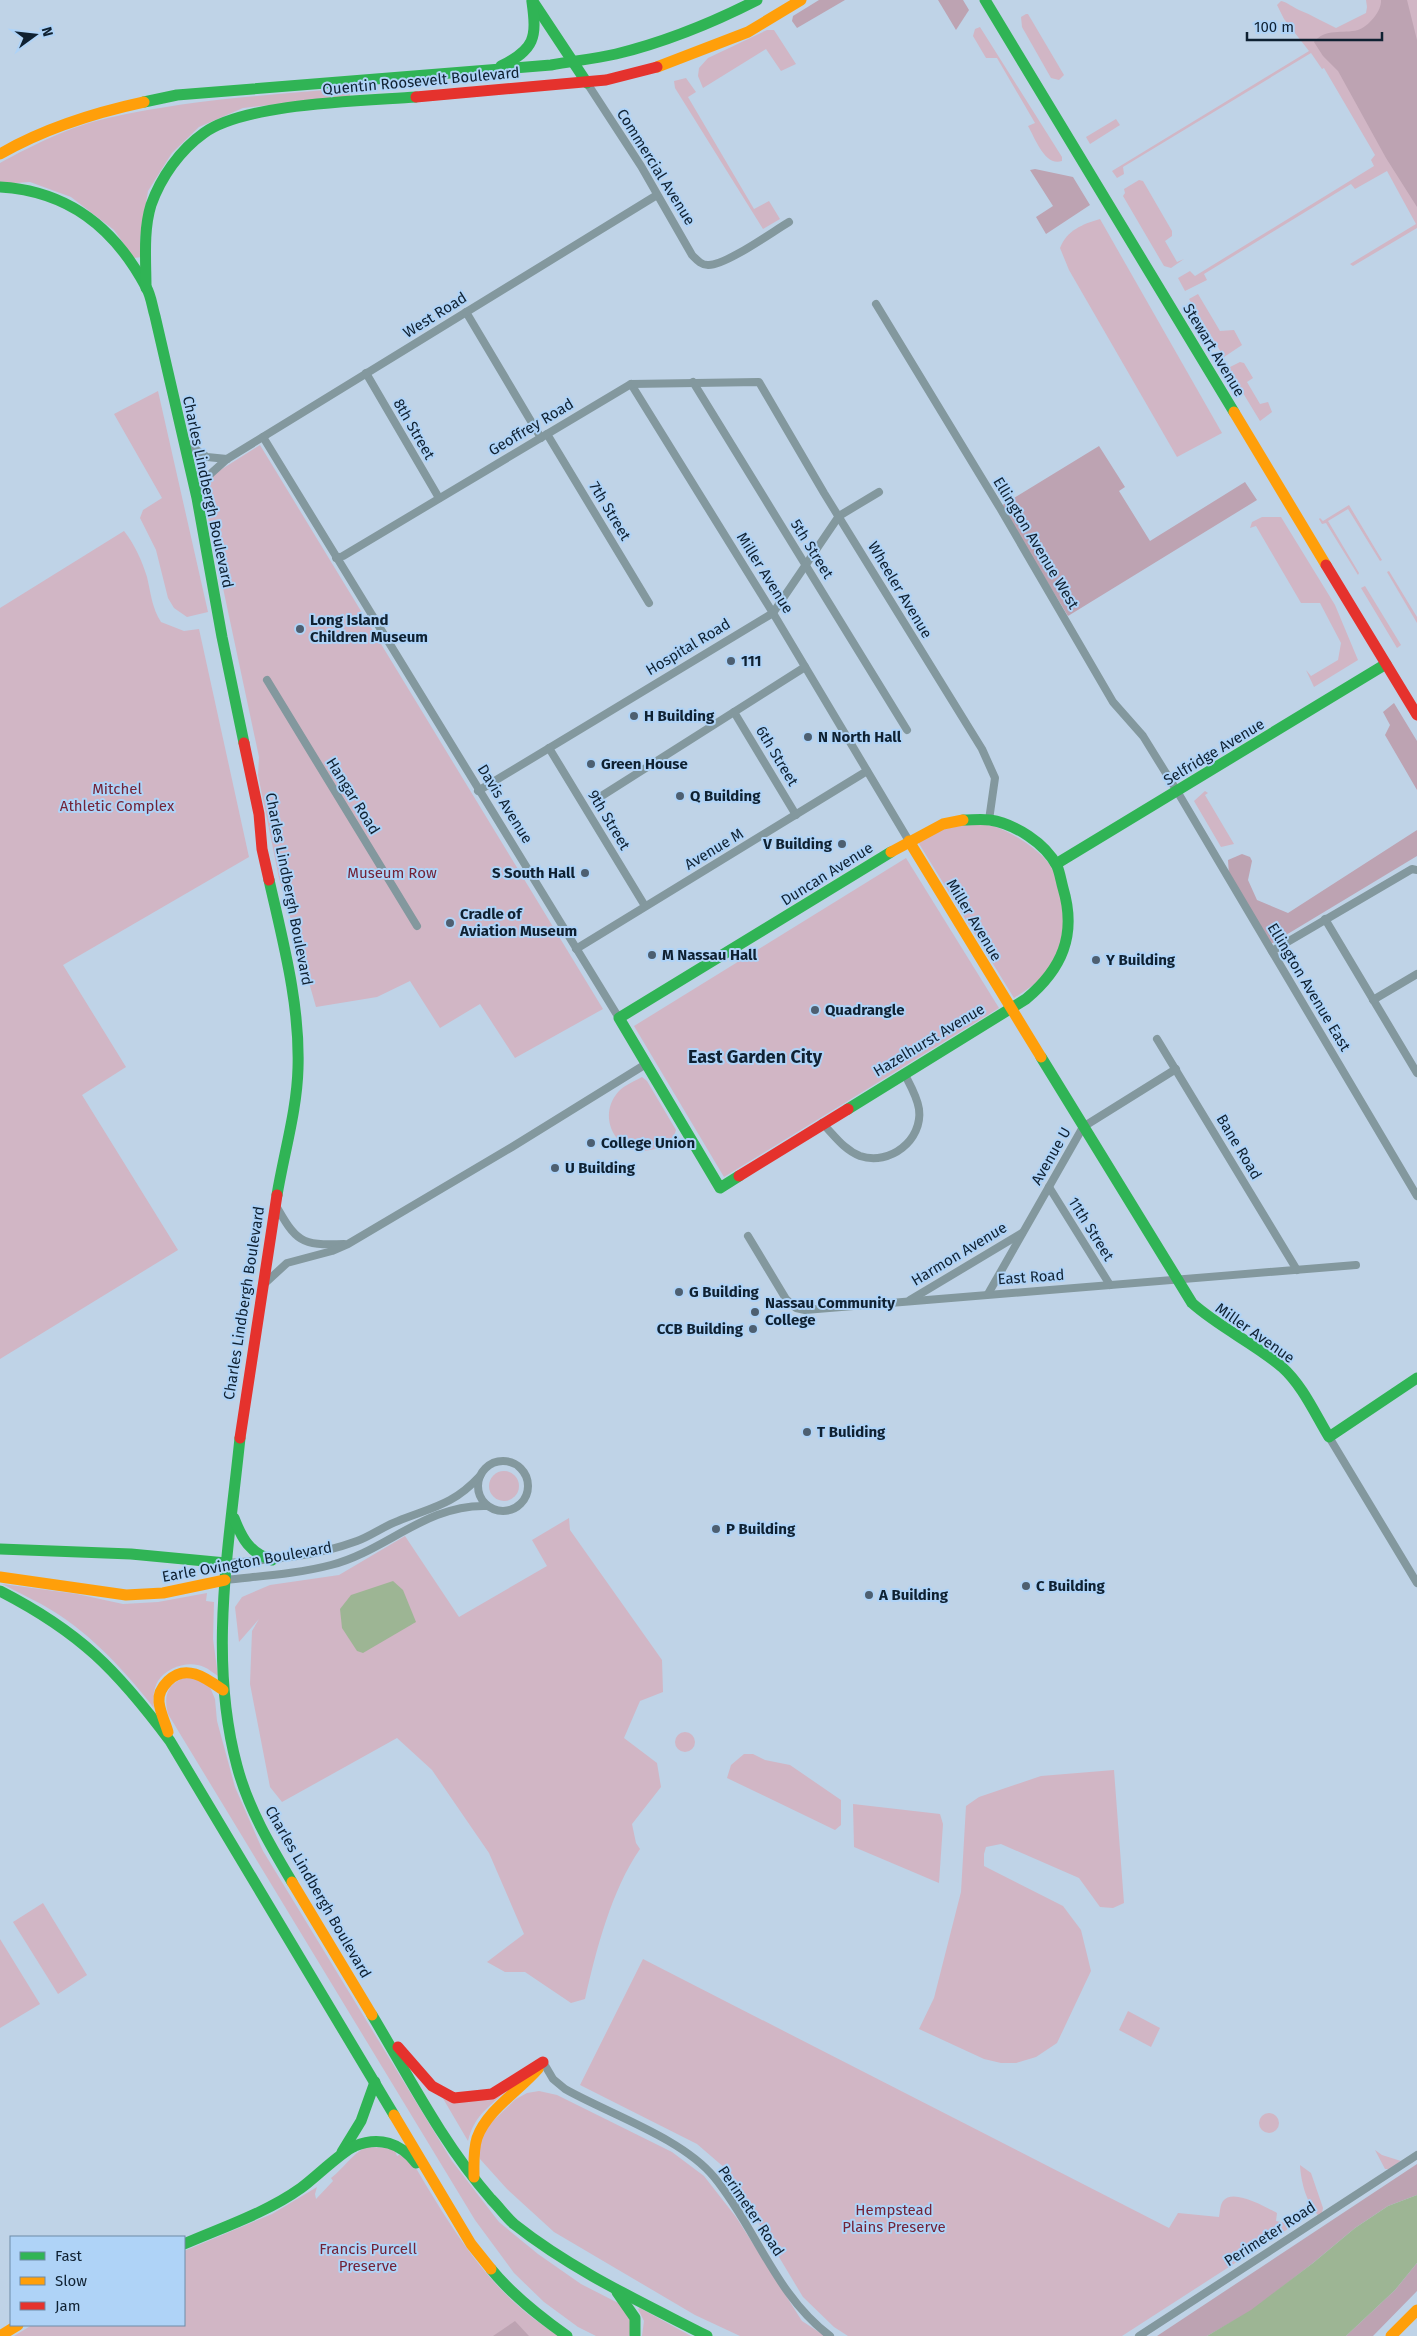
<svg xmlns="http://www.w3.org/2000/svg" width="1417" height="2336" viewBox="0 0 1417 2336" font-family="'Fira Sans',sans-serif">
<rect width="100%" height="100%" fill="#bfd3e7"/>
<g fill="#d1b6c5">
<path d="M1366,0H1417V228L1353,266L1350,264L1416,224L1387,171L1355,189L1351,184L1204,274L1207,280L1185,291L1178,278L1190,271L1195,276L1374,166L1371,160L1375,155L1324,68L1322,69L1311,53L1123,167L1124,174L1117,178L1112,171L1309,51L1284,19L1277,5L1281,1C1289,3 1292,7 1299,10C1312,15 1323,22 1336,28L1366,13L1367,7Z"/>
<polygon points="1026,14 1028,14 1064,75 1059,80 1051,78 1022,27 1021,17"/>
<path d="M980,27L1062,157V161C1045,167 1035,138 1028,126L1035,123L997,58H986L973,36L975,29Z"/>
<polygon points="767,30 774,30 796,64 781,71 766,49 703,88 698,76 699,68 708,58"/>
<polygon points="686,78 696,92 688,97 754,209 769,201 780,219 763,229 675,88 674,81"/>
<path d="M349,88L350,96L243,108L199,127L172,153L148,191L140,238L142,257L134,258L114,230L71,197L30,182L0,184V163C33,145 71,126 108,118C187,100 269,95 349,88Z"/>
<polygon points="1116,119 1120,125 1090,144 1086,137"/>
<polygon points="1139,180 1143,181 1172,231 1172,236 1165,241 1177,262 1184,259 1171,268 1164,266 1123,196 1125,193 1124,189"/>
<path d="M1100,219L1222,433L1177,457L1069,270L1060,248C1067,230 1083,224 1100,219Z"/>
<polygon points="1198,294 1220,331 1234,330 1242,345 1224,357 1189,299"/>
<polygon points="1240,362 1244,363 1253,378 1247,382 1260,404 1268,402 1272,412 1260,421 1229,370 1230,367"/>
<polygon points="158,391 208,612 187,617 174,608 168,598 156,550 140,518 143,510 162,498 114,414"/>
<polygon points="260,445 603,1009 515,1058 480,1004 440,1028 410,981 377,997 316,1007 279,878 258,775 259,757 203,494 214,474"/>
<polygon points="1349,505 1382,560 1380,561 1348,509 1328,521 1359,573 1358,575 1326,523 1322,524 1319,519 1320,518 1323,521"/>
<polygon points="1262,517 1281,517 1335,605 1358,660 1314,687 1306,670 1311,676 1338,660 1341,643 1320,603 1301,603 1256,526 1250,528 1252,522"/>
<path d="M124,531C135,545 142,561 147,577C151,594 152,608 161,622L184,631L199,629L249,857L63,965L126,1067L82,1095L178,1250L0,1359V608Z"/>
<polygon points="1389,571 1417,617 1417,623 1387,572"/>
<polygon points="1365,586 1401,645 1397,648 1361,588"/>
<polygon points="1205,791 1208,793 1205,795 1234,844 1221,847 1194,801"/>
<path d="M970,824C978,825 989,824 996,827C1015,834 1044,852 1053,870C1069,901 1069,944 1047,972C1038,983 1026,990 1014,998L918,842L939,830Z"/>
<polygon points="906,858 999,1008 724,1177 634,1026"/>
<path d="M642,1077L647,1081L676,1130C674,1138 669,1142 661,1146C624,1166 592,1120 619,1091C625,1085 635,1081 642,1077Z"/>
<circle cx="504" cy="1486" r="15"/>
<path d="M569,1518L570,1530L662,1660L663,1692L640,1701L624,1738L657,1763L661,1787L632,1824L636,1843L640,1849C612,1889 596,1950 585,1999L571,2003L525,1972H505L487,1962L524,1934L489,1853L432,1770L397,1738L282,1802L270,1787L250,1684L252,1631L259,1619L239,1642L235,1607L242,1597L270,1585L339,1575L405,1536L459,1617L547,1566L532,1540Z"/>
<path d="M2,1584L77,1594L123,1604L158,1602L207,1593L206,1601L214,1602L213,1639L218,1676C213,1673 209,1669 204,1667C189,1660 167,1667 158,1681C153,1690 153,1698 154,1708C125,1671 93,1636 53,1611C37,1601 19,1593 2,1584Z"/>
<path d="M187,1677L200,1679L210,1687L215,1699L217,1721L235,1787L263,1851L452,2161L499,2222L538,2254L581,2284L624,2306L631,2317L633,2330L629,2336H596L578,2327L544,2302L514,2273L475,2220L168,1714C163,1694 168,1683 187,1677Z"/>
<circle cx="685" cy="1742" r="10"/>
<polygon points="744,1754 753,1754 765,1760 790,1765 841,1800 841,1825 835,1830 727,1778 731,1765"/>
<polygon points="1114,1770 1124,1903 1113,1908 1100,1907 1079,1878 1001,1844 986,1847 984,1854 984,1866 1063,1906 1081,1930 1091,1971 1057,2043 1036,2057 1016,2063 1001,2063 984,2059 919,2029 934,1998 961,1892 966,1806 979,1797 1041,1776"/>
<polygon points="853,1804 940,1814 943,1824 939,1883 854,1847"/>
<polygon points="43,1903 87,1975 58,1994 13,1922"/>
<polygon points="0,1939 40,2004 0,2028"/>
<path d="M643,1959L1169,2228L1178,2213L1219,2217C1220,2212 1220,2205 1223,2201C1233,2188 1265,2207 1277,2213L1276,2221L1294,2225L1122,2336H848L834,2327L803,2297L726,2169L697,2144L580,2085Z"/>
<polygon points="1128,2011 1160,2028 1151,2047 1119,2030"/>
<polygon points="539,2091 557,2095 672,2152 704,2176 736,2217 802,2321 825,2336 740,2336 695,2315 554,2232 507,2189 480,2159 477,2148 479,2134 516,2099 527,2093"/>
<path d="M504,2093C486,2109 474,2117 468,2141L441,2095C464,2104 481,2103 504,2093Z"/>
<circle cx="1269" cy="2123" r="10"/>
<path d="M366,2147L394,2148L397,2156L401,2154L410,2158C451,2227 488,2293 559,2336H14L32,2325H184V2251L272,2214L317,2187L315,2194L316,2199L333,2181L331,2178C344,2168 351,2155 366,2147Z"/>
<polygon points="1375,2150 1382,2155 1401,2161 1389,2169 1385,2169"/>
<path d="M1300,2165L1311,2173L1323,2208L1321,2218C1307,2206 1301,2183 1300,2165Z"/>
<polygon points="640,2308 691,2336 642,2336 644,2321 638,2309"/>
</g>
<g fill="#bda3b2">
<polygon points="819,0 845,0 797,28 792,21 793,16"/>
<polygon points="938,0 963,0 969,10 956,30"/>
<path d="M1381,0H1407L1417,40V207L1386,158L1338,71L1323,56L1314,42C1325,28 1343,34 1358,30C1368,27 1382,11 1381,0Z"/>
<polygon points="1035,169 1073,177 1090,205 1046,234 1036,217 1053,206 1030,170"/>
<polygon points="1099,446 1125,487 1119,491 1150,541 1245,482 1257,500 1068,616 1001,506"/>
<polygon points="1394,703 1417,741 1417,790 1385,735 1390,725 1383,712"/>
<polygon points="1417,830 1417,856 1271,944 1229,875 1228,860 1242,854 1250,857 1252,861 1248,880 1257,900 1288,913"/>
<polygon points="1417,2164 1417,2195 1388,2206 1355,2228 1313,2263 1251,2311 1207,2336 1157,2336"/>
<polygon points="1417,2263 1417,2291 1373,2336 1346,2336 1395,2290"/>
<polygon points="515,2321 529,2336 493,2336"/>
</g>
<g fill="#9db594">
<polygon points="393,1581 403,1590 416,1622 363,1653 357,1651 342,1628 340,1609 351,1595"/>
<polygon points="1417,2195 1417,2263 1395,2290 1346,2336 1207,2336 1251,2310 1313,2263 1355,2228 1388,2206"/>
</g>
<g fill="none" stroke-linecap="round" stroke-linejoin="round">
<g stroke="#83989e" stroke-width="8">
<path d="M587,83L641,166L692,255C697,260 701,265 708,265C725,266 772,232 789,222"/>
<polyline points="876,304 1000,508 1113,702 1143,736 1177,791 1417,1196"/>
<polyline points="466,312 541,438"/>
<polyline points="366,373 439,498"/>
<polyline points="693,382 907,730"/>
<polyline points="631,384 773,613 909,841"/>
<polyline points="547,434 649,603"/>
<polyline points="263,437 619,1018"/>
<polyline points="185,442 207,457 227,459"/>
<polyline points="197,495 207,477 227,459 657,195"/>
<polyline points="336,558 343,556 631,384 759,382 824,493 982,749 995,778 989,820"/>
<polyline points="267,680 417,926"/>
<polyline points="734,712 796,815"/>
<polyline points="549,748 645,906"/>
<polyline points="478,791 773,613 839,516 879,492"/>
<polyline points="600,797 805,667"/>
<polyline points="1325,919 1417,1073"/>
<polyline points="576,949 867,771"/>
<polyline points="1272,951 1412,869 1417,870"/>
<polyline points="1373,1000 1417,974"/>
<polyline points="1157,1039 1297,1270"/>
<path d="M822,1123C834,1135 844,1150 860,1156C890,1166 923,1140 919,1109C917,1096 910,1085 904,1073"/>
<polyline points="1049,1187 1110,1285"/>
<path d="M275,1204C296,1241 300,1246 344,1244"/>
<polyline points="748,1236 786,1299 796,1308 805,1310 1356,1265"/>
<polyline points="263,1285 287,1263 332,1251 348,1244 512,1147 646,1064"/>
<polyline points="988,1294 1083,1127 1176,1069"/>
<polyline points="910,1300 1022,1233"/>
<polyline points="1329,1437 1417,1583"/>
<circle cx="503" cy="1486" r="25"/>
<path d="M226,1563C271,1560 314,1557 357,1541C371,1536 384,1526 398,1521C433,1507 453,1505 480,1476"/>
<path d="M225,1580C260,1576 297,1574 331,1565C386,1551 426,1504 487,1506"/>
<path d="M543,2062L553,2079L565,2089C609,2114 682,2138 714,2177C756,2228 776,2296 830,2336"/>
<polyline points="1139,2336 1417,2155"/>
</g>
<g stroke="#30b455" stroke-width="11">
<polyline points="532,0 587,83"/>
<polyline points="985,0 1234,412"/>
<path d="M501,66C535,49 537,38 532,2"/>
<path d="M144,102L177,95L551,65C573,61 594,59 616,54C665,42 712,23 757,0"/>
<path d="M0,187C68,191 114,227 146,287C151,295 152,306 155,316L197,498L222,637L244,743"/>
<path d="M146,288C146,261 143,231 151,205C161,177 180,150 204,133C245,103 363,101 416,97"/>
<polyline points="1056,864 1386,664"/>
<path d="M269,880C283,942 300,1004 298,1068C297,1110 284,1153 277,1195"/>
<path d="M1041,1057L1192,1303C1220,1328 1254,1343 1282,1367C1303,1386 1315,1414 1329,1437L1417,1378"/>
<path d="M848,1109L1026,999C1062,969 1077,935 1063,888C1061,881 1060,873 1057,866C1045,843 1015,824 990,820C981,819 972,820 963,820"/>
<polyline points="739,1176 720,1188 619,1018 891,852"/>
<path d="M240,1438C229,1546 208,1659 237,1766C248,1808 270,1845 292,1882"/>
<path d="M234,1518C242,1539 250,1553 272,1560"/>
<polyline points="0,1549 131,1554 226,1563"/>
<path d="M0,1591C80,1632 117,1670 170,1741L394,2115"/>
<path d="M372,2015C409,2077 443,2144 491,2199C499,2207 506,2217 514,2224C572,2270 641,2302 707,2336"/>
<polyline points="342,2152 361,2121 375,2082"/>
<path d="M184,2244C223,2227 266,2213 301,2188C315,2178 342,2151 355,2146C379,2136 401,2143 416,2163"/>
<path d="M491,2269C512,2295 539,2316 567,2336"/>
<polyline points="617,2292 635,2318 635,2336"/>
</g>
<g stroke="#ff9f0a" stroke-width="11">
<polyline points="657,67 748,32 801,0"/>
<path d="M0,154C45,128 93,113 144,102"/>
<polyline points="1234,412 1326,565"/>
<polyline points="909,841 1041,1057"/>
<polyline points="891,852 943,824 963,820"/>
<polyline points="0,1577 126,1595 163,1593 225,1580"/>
<path d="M168,1732C165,1722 160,1712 159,1702C158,1694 162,1687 168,1681C186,1663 206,1678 223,1690"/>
<polyline points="292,1882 372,2015"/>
<polyline points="394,2115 471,2244 491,2269"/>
<path d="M474,2177C474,2164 473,2151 477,2138C487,2110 519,2091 538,2069"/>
<polyline points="0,2336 18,2325"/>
<polyline points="1391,2336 1417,2310"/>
</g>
<g stroke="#e5322d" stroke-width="11">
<polyline points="416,97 606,80 657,67"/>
<polyline points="1326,565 1417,715"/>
<polyline points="244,743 259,814 262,849 269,880"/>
<polyline points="739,1176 848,1109"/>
<polyline points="240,1438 277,1195"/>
<polyline points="398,2047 432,2086 454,2098 492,2094 543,2062"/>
</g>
</g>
<g fill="#4d5f71" stroke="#afd3f7" stroke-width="2">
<circle cx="300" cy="629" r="5"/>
<circle cx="731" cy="661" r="5"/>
<circle cx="634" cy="716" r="5"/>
<circle cx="808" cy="737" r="5"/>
<circle cx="591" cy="764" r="5"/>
<circle cx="680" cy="796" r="5"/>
<circle cx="842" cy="844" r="5"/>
<circle cx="585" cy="873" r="5"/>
<circle cx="450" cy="923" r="5"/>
<circle cx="652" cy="955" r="5"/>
<circle cx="1096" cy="960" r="5"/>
<circle cx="815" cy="1010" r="5"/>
<circle cx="591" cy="1143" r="5"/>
<circle cx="555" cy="1168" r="5"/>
<circle cx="679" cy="1292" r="5"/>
<circle cx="755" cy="1312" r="5"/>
<circle cx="753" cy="1329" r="5"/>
<circle cx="807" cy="1432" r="5"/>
<circle cx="716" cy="1529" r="5"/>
<circle cx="1026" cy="1586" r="5"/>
<circle cx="869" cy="1595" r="5"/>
</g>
<g text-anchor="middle" stroke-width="4" stroke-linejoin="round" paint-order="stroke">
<g font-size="15" fill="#0f2132" stroke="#afd3f7">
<text transform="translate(421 81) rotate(-5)" y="5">Quentin Roosevelt Boulevard</text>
<text transform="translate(656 167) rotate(58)" y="5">Commercial Avenue</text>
<text transform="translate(435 315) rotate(-32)" y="5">West Road</text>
<text transform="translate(1214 350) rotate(59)" y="5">Stewart Avenue</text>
<text transform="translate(531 427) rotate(-31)" y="5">Geoffrey Road</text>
<text transform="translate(414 429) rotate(60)" y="5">8th Street</text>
<text transform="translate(208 492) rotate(78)" y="5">Charles Lindbergh Boulevard</text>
<text transform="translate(610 511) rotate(59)" y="5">7th Street</text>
<text transform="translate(1036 543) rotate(59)" y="5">Ellington Avenue West</text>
<text transform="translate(812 549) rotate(58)" y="5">5th Street</text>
<text transform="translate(765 573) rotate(58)" y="5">Miller Avenue</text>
<text transform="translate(900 590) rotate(59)" y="5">Wheeler Avenue</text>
<text transform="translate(688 647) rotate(-31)" y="5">Hospital Road</text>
<text transform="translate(1214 752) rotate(-31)" y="5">Selfridge Avenue</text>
<text transform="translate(777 756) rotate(59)" y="5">6th Street</text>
<text transform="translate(353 796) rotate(58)" y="5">Hangar Road</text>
<text transform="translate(505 804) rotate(58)" y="5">Davis Avenue</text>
<text transform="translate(609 820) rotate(59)" y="5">9th Street</text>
<text transform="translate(714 849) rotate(-31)" y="5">Avenue M</text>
<text transform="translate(827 874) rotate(-32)" y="5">Duncan Avenue</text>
<text transform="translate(289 889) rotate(79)" y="5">Charles Lindbergh Boulevard</text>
<text transform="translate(974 920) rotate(59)" y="5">Miller Avenue</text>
<text transform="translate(1309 987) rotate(59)" y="5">Ellington Avenue East</text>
<text transform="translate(929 1040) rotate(-31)" y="5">Hazelhurst Avenue</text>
<text transform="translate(1239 1147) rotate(59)" y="5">Bane Road</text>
<text transform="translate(1051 1156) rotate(-60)" y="5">Avenue U</text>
<text transform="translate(1091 1229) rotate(58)" y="5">11th Street</text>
<text transform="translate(959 1254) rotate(-31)" y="5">Harmon Avenue</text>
<text transform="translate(1031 1277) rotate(-4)" y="5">East Road</text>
<text transform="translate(244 1303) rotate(-81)" y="5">Charles Lindbergh Boulevard</text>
<text transform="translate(1255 1333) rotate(35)" y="5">Miller Avenue</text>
<text transform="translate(247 1562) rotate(-10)" y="5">Earle Ovington Boulevard</text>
<text transform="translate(318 1892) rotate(60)" y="5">Charles Lindbergh Boulevard</text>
<text transform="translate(751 2211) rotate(56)" y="5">Perimeter Road</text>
<text transform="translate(1270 2234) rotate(-33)" y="5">Perimeter Road</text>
</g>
<g font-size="15" font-weight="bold" fill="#0f2132" stroke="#afd3f7" text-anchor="start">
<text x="310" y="625">Long Island<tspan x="310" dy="17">Children Museum</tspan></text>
<text x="741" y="666">111</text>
<text x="644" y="721">H Building</text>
<text x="818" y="742">N North Hall</text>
<text x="601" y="769">Green House</text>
<text x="690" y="801">Q Building</text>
<text x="832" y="849" text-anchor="end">V Building</text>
<text x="575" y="878" text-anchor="end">S South Hall</text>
<text x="460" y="919">Cradle of<tspan x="460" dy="17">Aviation Museum</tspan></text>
<text x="662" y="960">M Nassau Hall</text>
<text x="1106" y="965">Y Building</text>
<text x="825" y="1015">Quadrangle</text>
<text x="601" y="1148">College Union</text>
<text x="565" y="1173">U Building</text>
<text x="689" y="1297">G Building</text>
<text x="765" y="1308">Nassau Community<tspan x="765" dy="17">College</tspan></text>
<text x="743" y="1334" text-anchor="end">CCB Building</text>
<text x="817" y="1437">T Buliding</text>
<text x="726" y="1534">P Building</text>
<text x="1036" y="1591">C Building</text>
<text x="879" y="1600">A Building</text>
</g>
<g font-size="15" fill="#732337" stroke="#afd3f7">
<text x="117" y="794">Mitchel<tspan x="117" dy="17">Athletic Complex</tspan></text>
<text x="392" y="878">Museum Row</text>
<text x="894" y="2215">Hempstead<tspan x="894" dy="17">Plains Preserve</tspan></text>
<text x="368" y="2254">Francis Purcell<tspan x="368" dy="17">Preserve</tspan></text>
</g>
<g font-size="18" font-weight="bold" fill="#0f2132" stroke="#afd3f7">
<text x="755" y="1063">East Garden City</text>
</g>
</g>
<rect x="10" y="2236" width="175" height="90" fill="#afd3f7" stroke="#6f8ca8"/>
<rect x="20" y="2252" width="25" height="8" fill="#30b455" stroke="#6f8ca8"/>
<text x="55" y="2261" font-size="15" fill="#0f2132">Fast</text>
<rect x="20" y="2277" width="25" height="8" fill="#ff9f0a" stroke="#6f8ca8"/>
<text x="55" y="2286" font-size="15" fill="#0f2132">Slow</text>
<rect x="20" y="2302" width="25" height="8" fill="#e5322d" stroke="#6f8ca8"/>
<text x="55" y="2311" font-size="15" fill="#0f2132">Jam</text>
<g transform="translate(35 35) rotate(75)" stroke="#afd3f7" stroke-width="4" paint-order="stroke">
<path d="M0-4L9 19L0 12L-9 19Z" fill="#0f2132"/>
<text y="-8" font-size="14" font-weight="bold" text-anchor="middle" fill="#0f2132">N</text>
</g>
<path d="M1247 32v8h135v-8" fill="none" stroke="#0f2132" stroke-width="2.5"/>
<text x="1254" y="32" font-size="15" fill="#0f2132" stroke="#afd3f7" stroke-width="4" paint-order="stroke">100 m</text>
</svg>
